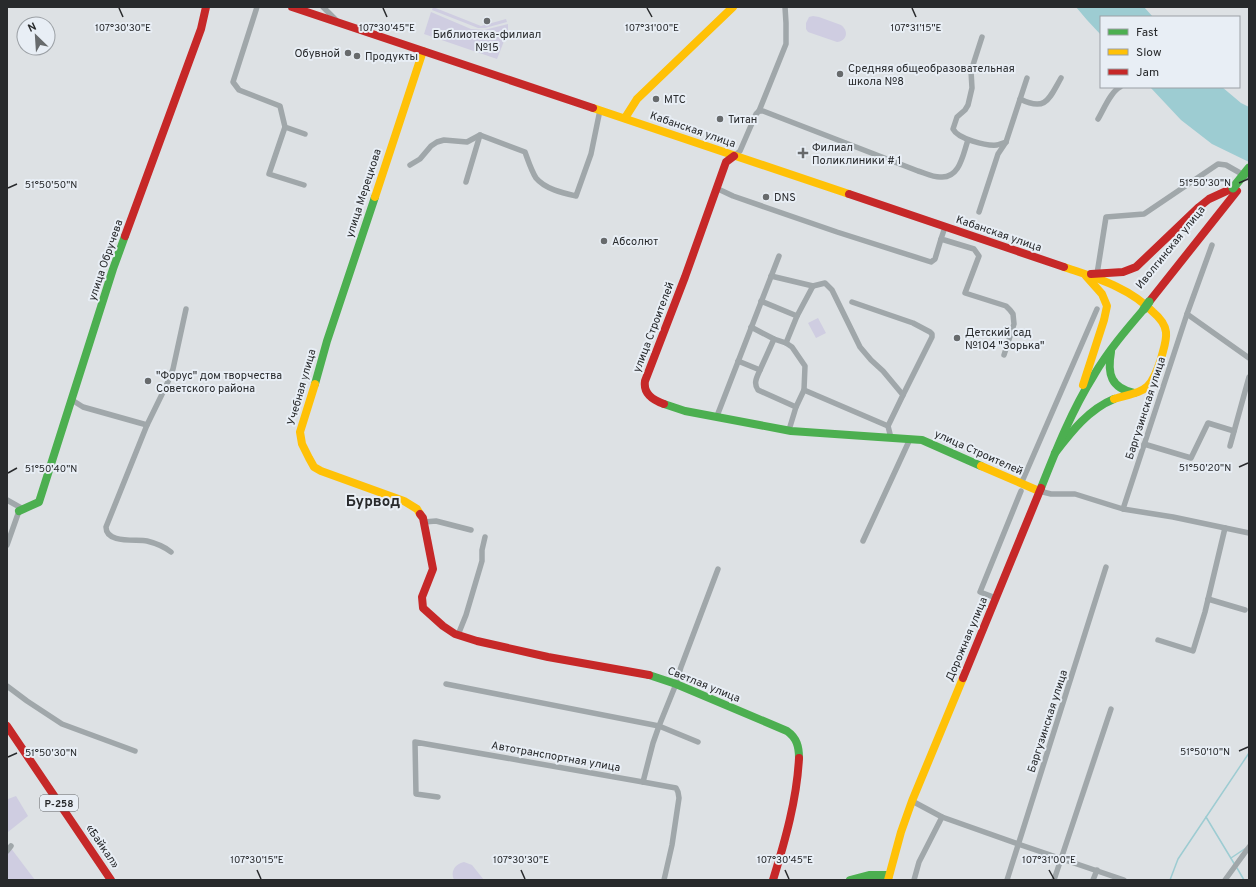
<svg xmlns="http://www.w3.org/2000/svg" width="1256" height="887" viewBox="0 0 1256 887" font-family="Overpass,sans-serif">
<rect width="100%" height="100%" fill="#dde1e4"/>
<g fill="#cfcde1">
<polygon points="433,7 481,26 506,19 507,22 485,28 478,28 432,10"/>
<polygon points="431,12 471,29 484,30 508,24 508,31 497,59 424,34"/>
<path d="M813,16L819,17L841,25C849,31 847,41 837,42L808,32L806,29V23L809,17Z"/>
<polygon points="818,318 826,333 816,338 808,323"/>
<polygon points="7,796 8,799 16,796 28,816 8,832 7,840"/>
<polygon points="7,843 35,880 7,880"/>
<path d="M464,862L472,865L484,880H454C450,871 455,864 464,862Z"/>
</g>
<g fill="#9dccd2">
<polygon points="1076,7 1144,7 1153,17 1101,17 1101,35 1087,20"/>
<polygon points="1150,87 1222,87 1241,103 1249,107 1249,162 1212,144 1181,120"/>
</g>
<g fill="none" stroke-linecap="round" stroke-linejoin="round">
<g stroke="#9dccd2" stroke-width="1.5">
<polyline points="1206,817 1235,865"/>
<polyline points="1231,858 1246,848"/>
<polyline points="1237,868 1244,880"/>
<polyline points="1170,880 1178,859 1249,753"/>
</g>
<g stroke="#a0a7aa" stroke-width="5.5">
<polyline points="257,7 233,82 239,90 280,106 285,127 305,134"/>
<polyline points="323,7 336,20"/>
<path d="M982,37L971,71L972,88L968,105L965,110L957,117L953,129C958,139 986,146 997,145C1000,144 1003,143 1006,142"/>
<path d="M1020,99C1046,112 1049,99 1061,78"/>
<polyline points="759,111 786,44 786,23 785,7"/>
<path d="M1098,119C1103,111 1111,91 1120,87"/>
<polyline points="285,127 269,174 304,185"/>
<path d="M734,156L740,151L756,114L759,111H763L918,171C925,173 932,177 940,177C960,179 963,154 968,140"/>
<path d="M410,165L420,159L431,146L437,142L444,140L467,142L480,135L525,152C528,160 531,170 536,178C545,189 563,193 576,196L591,154L600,110"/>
<polyline points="466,182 480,135"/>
<polyline points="716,188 733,196 837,232 931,262 935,259 941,239"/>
<polyline points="979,212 998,154 1006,142 1027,78"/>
<polyline points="945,227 941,239 974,249 979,256 965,293 1006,306 1010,310 1013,314 1014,324 1004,355"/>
<polyline points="1212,245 1187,314 1249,358"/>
<polyline points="1097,274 1106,217 1144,214 1218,164 1226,165 1249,178"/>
<polyline points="771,276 813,286 825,283 832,290 860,347 871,360 883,371 903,395 888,426"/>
<polyline points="761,301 797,316"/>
<polyline points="852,302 913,323 930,332 932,334 932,337 903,395"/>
<polyline points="751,327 774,339 786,343 792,347 805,366 804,390 888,426 891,438"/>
<polyline points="786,343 797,316 813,286"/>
<polyline points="738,361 760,370 774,339"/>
<path d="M760,370C757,377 753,383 758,390L796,407"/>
<polyline points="72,400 83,407 147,425"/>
<polyline points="717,416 779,256"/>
<polyline points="789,430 796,407 804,390"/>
<polyline points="1144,444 1191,458 1208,423 1234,431"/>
<polyline points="1230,446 1249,377"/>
<polyline points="1021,484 1097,309"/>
<polyline points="1039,491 1051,494 1075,494 1123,509 1173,517 1249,533"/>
<polyline points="7,500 23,509"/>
<polyline points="1123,509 1187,314"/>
<polyline points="424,522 436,521 471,530"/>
<polyline points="863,541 910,439"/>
<polyline points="7,545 19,511"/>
<path d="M171,552C165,547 155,543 147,541C136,539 106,544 106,527L147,425L167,384L173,369L186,309"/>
<polyline points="996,598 980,592 1021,491"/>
<polyline points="1208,599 1245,610"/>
<polyline points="458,635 466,615 482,561 482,550 485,537"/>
<polyline points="1158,640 1193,651 1205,612 1225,528"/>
<polyline points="446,684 659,726 698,742"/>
<polyline points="7,686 27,701 62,724 135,751"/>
<polyline points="643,782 653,743 659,726 676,684 681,667 718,569"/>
<polyline points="438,797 416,794 415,742 643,782 676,788 678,792 679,798 672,845 664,880"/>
<polyline points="912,801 942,817 1018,844 1124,880"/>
<polyline points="7,851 11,846"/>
<polyline points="914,880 919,862 942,817"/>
<polyline points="1007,880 1106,567"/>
<polyline points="1054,880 1111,709"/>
<polyline points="1093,880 1097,870"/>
<polyline points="1225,880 1249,847"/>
</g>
<g stroke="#4caf50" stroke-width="8">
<path d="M1111,352C1107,374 1111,388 1134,393"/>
<polyline points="315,384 327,341 375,197"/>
<polyline points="664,404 685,411 791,431 922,440 981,466"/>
<path d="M1055,453C1071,432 1089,409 1114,399"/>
<path d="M1041,488C1056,450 1072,410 1094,375C1108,351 1126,330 1144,309"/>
<polyline points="19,511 39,502 113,269 125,236"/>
<path d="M649,675L676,684L787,731C797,738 799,747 799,758"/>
<polyline points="850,880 869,875 889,875"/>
</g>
<g stroke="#ffc107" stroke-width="8">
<polyline points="593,108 849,194"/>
<polyline points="625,118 637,99 733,7"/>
<polyline points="375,197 423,51"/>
<path d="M1064,267C1096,278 1129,287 1153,312C1159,317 1165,324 1166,332C1167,341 1163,350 1161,359C1150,393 1145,390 1114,399"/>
<polyline points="315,384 300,432 302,444 309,458 314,467 321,471 404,501 417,509 420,514"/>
<polyline points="1083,385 1104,320 1107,306 1102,294 1086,276"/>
<polyline points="981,466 1039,491"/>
<polyline points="888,880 901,832 912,801 963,678"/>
</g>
<g stroke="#c62828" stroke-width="8">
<polyline points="292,7 593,108"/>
<polyline points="849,194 1064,267"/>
<polyline points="125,236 201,29 206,7"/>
<polyline points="1091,274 1123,272 1136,267 1199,207 1209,199 1233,188"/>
<polyline points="1149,302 1237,191"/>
<path d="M664,404C653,400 643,394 645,381L685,277L726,162L734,156"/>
<polyline points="420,514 423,518 433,569 422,597 423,608 443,626 455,634 477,641 548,657 649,675"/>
<polyline points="963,678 1041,488"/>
<polyline points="7,726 111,880"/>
<path d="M773,880C785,841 797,799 799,758"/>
</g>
<g stroke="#4caf50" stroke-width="9">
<polyline points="1233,188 1249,168"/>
<polyline points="1144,309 1149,302"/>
</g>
</g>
<path fill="none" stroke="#282a2c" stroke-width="1.5" d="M119,8L123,17M383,8L387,17M647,8L652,17M912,8L916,17M1239,183L1248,179M8,188L17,184M1239,467L1248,463M8,473L17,468M1239,751L1248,747M8,757L17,753M257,870L261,879M521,870L525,879M785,870L789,879M1049,870L1054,879"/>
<g fill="#676a6c" stroke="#e8eef5" stroke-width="1.5">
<circle cx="487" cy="21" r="4"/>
<circle cx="348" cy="53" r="4"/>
<circle cx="357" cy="56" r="4"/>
<circle cx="840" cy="74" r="4"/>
<circle cx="656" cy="99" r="4"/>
<circle cx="720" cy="119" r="4"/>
<path d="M801 147h4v4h4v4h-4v4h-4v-4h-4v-4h4z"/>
<circle cx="766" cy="197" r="4"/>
<circle cx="604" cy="241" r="4"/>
<circle cx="957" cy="338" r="4"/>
<circle cx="148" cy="381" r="4"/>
</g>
<g text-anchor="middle" stroke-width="4" stroke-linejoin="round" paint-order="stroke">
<rect fill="#e8eef5" stroke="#626568" stroke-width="1" x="40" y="795" width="38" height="16" rx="3"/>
<g font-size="10" font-weight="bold" fill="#282a2c">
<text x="59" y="807">Р-258</text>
</g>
<g font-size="11" fill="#282a2c" stroke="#e8eef5" text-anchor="start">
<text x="487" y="38" text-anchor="middle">Библиотека-филиал<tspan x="487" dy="13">№15</tspan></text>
<text x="340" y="57" text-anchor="end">Обувной</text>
<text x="365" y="60">Продукты</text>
<text x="848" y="72">Средняя общеобразовательная<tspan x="848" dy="13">школа №8</tspan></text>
<text x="664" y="103">МТС</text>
<text x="728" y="123">Титан</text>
<text x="812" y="151">Филиал<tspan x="812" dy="13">Поликлиники # 1</tspan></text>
<text x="774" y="201">DNS</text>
<text x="612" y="245">Абсолют</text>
<text x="965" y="336">Детский сад<tspan x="965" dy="13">№104 "Зорька"</tspan></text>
<text x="156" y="379">"Форус" дом творчества<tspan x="156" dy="13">Советского района</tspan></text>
</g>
<g font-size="11" fill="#282a2c" stroke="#e8eef5">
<text transform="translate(693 129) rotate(19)" y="4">Кабанская улица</text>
<text transform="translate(363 193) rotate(-72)" y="4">улица Мерецкова</text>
<text transform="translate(999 233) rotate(19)" y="4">Кабанская улица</text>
<text transform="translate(1170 247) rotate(-51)" y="4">Иволгинская улица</text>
<text transform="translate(105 260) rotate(-71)" y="4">улица Обручева</text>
<text transform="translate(653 327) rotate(-69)" y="4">улица Строителей</text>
<text transform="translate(301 387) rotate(-74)" y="4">Учебная улица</text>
<text transform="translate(1145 408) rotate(-72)" y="4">Баргузинская улица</text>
<text transform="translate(979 452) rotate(24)" y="4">улица Строителей</text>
<text transform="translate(966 639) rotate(-67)" y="4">Дорожная улица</text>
<text transform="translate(704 684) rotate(22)" y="4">Светлая улица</text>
<text transform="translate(1047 721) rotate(-72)" y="4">Баргузинская улица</text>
<text transform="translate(556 756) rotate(10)" y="4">Автотранспортная улица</text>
<text transform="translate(103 846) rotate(56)" y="4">«Байкал»</text>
</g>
<g font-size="15" font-weight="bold" fill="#282a2c" stroke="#e8eef5">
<text x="373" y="506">Бурвод</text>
</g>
</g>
<g font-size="10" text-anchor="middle" fill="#282a2c" stroke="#e8eef5" stroke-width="4" stroke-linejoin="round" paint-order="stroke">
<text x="123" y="31">107°30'30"E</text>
<text x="387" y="31">107°30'45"E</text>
<text x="652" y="31">107°31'00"E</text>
<text x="916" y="31">107°31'15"E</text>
<text x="1205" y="186">51°50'30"N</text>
<text x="51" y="188">51°50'50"N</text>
<text x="1205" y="471">51°50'20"N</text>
<text x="51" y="472">51°50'40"N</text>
<text x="1205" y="755">51°50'10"N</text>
<text x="51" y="756">51°50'30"N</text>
<text x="257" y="863">107°30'15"E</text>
<text x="521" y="863">107°30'30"E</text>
<text x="785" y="863">107°30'45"E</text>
<text x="1049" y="863">107°31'00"E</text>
</g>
<rect width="1256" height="887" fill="none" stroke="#282a2c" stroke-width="16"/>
<rect x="1100" y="16" width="140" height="72" fill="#e8eef5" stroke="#9ba0a5"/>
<rect x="1108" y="29" width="20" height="6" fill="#4caf50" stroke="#9ba0a5"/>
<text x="1136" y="36" font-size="12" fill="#282a2c">Fast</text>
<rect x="1108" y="49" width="20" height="6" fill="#ffc107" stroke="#9ba0a5"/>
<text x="1136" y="56" font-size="12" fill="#282a2c">Slow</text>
<rect x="1108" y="69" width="20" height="6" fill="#c62828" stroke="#9ba0a5"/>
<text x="1136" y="76" font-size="12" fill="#282a2c">Jam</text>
<g transform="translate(36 36) rotate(335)"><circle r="19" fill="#e8eef5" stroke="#9ba0a5"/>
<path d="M0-3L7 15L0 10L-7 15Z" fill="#676a6c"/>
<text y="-6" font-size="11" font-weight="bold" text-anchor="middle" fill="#282a2c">N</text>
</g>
</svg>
